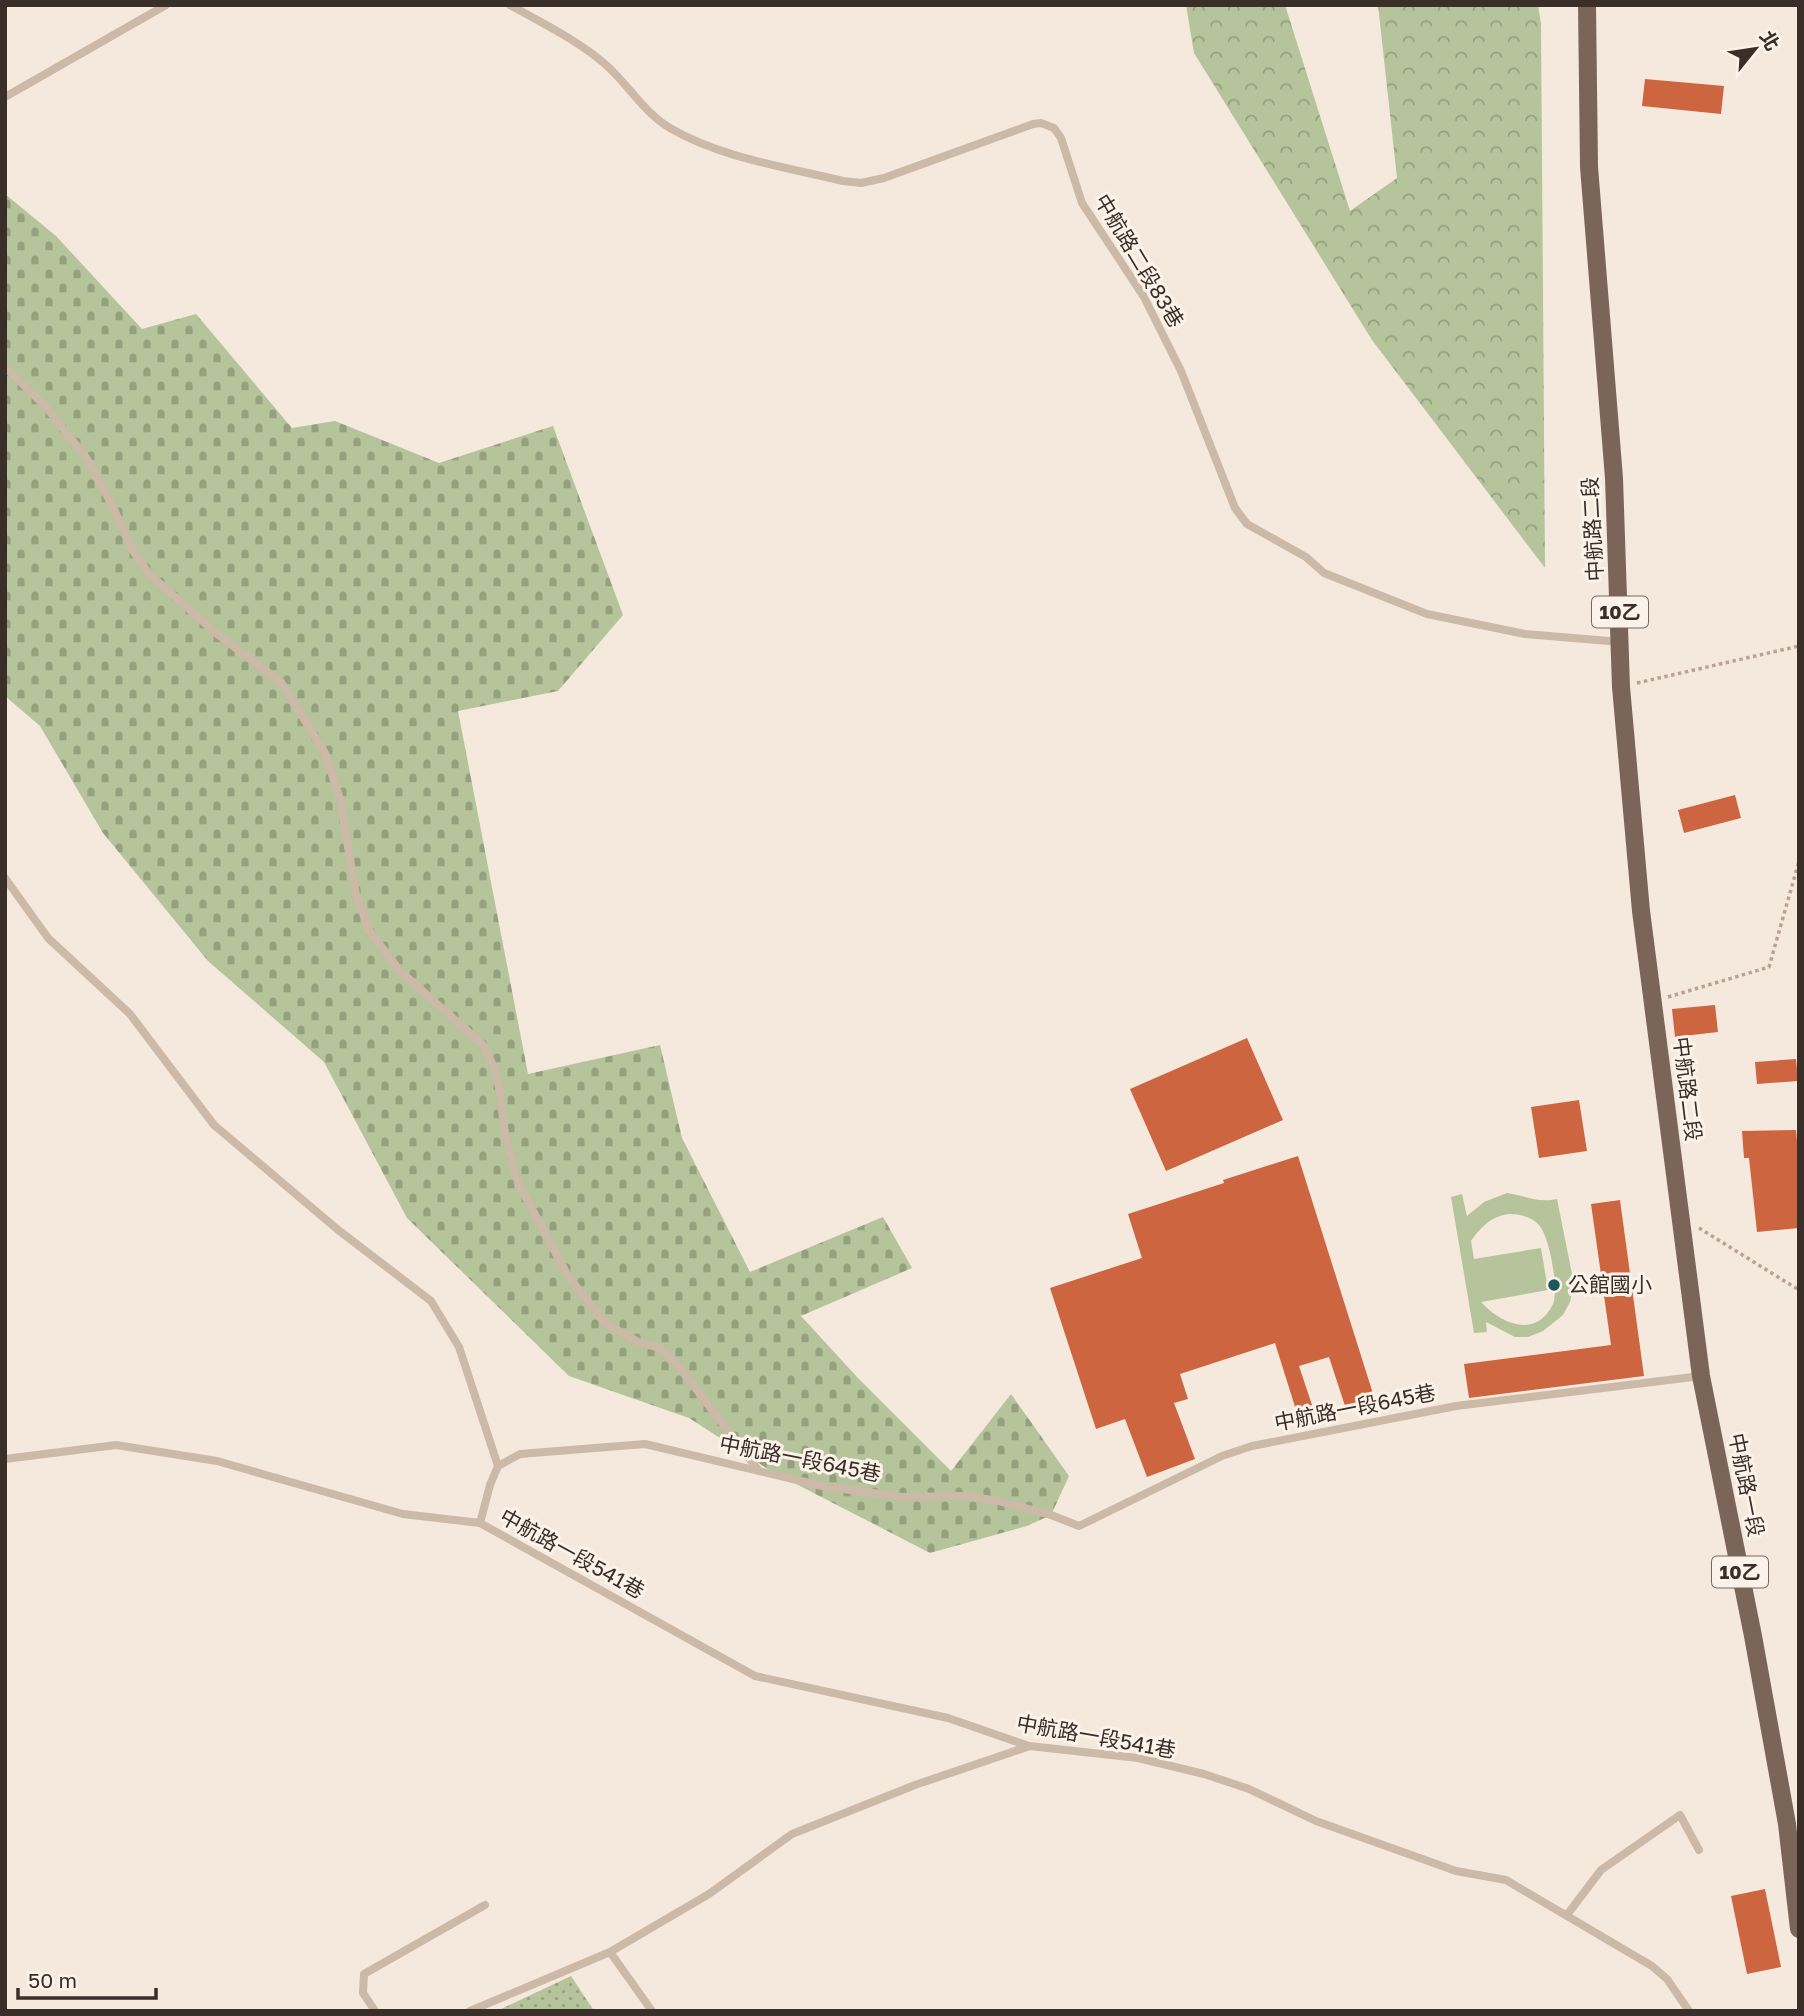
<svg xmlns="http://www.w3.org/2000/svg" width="1804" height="2016" viewBox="0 0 1804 2016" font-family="'Golos Text','Noto Sans TC',sans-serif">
<defs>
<pattern id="grass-dots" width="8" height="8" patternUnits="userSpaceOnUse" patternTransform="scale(1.75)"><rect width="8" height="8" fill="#b5c49b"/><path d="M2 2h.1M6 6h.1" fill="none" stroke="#94a07e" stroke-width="1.8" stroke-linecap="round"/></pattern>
<pattern id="forest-crowns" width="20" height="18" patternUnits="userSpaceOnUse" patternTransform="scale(1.75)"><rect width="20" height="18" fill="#b5c49b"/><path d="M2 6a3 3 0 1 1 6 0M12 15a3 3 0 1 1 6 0" fill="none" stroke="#94a07e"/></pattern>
<pattern id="cemetery-stones" width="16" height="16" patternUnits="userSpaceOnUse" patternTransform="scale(1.75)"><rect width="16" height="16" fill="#b5c49b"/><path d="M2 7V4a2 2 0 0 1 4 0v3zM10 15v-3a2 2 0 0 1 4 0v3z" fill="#94a07e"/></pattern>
</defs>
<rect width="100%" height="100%" fill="#f4e9dc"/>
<polygon fill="url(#grass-dots)" points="571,1976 594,2011 497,2011"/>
<polygon fill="url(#forest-crowns)" points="1186,5 1285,5 1350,211 1397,178 1378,5 1538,5 1541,24 1545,568 1372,340 1194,53"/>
<polygon fill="url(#cemetery-stones)" points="5,194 56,236 142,329 196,314 292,428 335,421 439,463 553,426 623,615 558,691 458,711 528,1074 660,1045 682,1138 750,1272 883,1217 912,1268 801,1316 857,1377 951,1471 1011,1394 1069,1476 1051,1515 1027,1526 930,1553 771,1471 689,1418 569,1376 407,1218 324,1062 208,961 103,833 40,726 5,696"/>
<path fill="#b5c49b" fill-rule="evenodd" d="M1507,1193C1527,1196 1537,1203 1557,1199L1574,1284L1570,1302L1563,1315L1543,1331L1528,1337H1515L1486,1322L1487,1332L1474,1333L1451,1197L1462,1194L1467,1216L1484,1202ZM1510,1214C1520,1214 1532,1217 1539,1225C1550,1237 1559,1290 1553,1304C1536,1340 1500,1323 1481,1302L1548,1290L1541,1248L1474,1259L1471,1241C1482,1226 1491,1216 1510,1214Z"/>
<g fill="#cd6540">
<polygon points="1645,79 1724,86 1721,114 1642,106"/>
<polygon points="1735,795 1741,818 1684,833 1678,810"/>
<polygon points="1715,1005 1718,1032 1675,1037 1672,1009"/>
<polygon points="1247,1038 1283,1120 1166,1171 1130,1089"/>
<polygon points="1796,1059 1798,1081 1757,1084 1755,1062"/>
<polygon points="1579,1100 1587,1151 1539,1158 1531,1107"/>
<polygon points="1796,1130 1799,1165 1799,1228 1757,1232 1749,1158 1744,1158 1742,1131"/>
<polygon points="1298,1156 1375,1400 1346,1409 1329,1357 1299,1366 1312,1405 1296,1410 1275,1343 1180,1374 1188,1399 1174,1403 1195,1459 1147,1477 1125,1419 1096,1429 1050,1288 1142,1258 1128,1214 1224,1183 1223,1180"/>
<polygon points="1620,1200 1644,1376 1469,1398 1464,1364 1611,1345 1591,1204"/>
<polygon points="1765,1889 1781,1967 1747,1974 1731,1896"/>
</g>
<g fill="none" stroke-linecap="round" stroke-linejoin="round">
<g stroke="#b9a391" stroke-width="3.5" stroke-dasharray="3.5 3.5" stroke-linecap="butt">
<polyline points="1637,683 1799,646"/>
<polyline points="1668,997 1769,967 1799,861"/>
<polyline points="1699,1228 1799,1290"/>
</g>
<g stroke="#cdb9a7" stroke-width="8">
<path d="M510,5C542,23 577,40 605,64C628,84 644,113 670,128C721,158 786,167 843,181L861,183L884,178L1033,124L1041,123L1054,128L1061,138L1082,203L1144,297L1181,371L1235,508L1247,524L1306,557L1324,573L1427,614L1525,634L1621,642"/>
<polyline points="5,97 166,5"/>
<polyline points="5,367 46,407 87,459 112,505 133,551 150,575 216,633 281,682 325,753 340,799 356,895 370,932 400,971 482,1044 494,1067 499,1087 505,1134 518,1183 568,1276 605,1323 638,1342 659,1348 677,1364 759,1471"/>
<polyline points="5,878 48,938 130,1014 214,1125 337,1229 431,1301 459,1347 498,1466"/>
<polyline points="5,1459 116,1445 217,1461 403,1514 480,1523 490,1485 498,1466 520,1454 645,1444 822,1486 902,1497 966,1496 998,1501 1051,1515 1079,1526 1222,1456 1252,1446 1456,1406 1701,1376"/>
<polyline points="480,1523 755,1676 948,1718 1029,1746 1138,1758 1204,1774 1249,1789 1316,1821 1456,1871 1506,1880 1652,1966 1667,1979 1689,2011"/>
<polyline points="1567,1915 1601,1870 1680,1815 1699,1850"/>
<polyline points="610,1952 652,2011"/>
<polyline points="375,2011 363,1993 364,1974 485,1905"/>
<polyline points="470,2011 610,1952 709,1894 792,1834 915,1785 1027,1747"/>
</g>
<polyline stroke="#7b6558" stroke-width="18" points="1587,5 1589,167 1614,478 1621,687 1641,911 1701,1376 1753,1636 1787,1824 1799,1929"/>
</g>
<circle fill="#1b575d" stroke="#fbf3e9" stroke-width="2.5" cx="1554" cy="1285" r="7"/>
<g text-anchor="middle" stroke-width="6" stroke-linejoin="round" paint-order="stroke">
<g fill="#fbf3e9" stroke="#736962" stroke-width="2">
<rect x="1592" y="596.5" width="56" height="31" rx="5"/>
<rect x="1712" y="1556.5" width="56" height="31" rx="5"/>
</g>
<g font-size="19" font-weight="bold" fill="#392e28">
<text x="1620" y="619">10乙</text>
<text x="1740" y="1579">10乙</text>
</g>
<g font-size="21" fill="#392e28" stroke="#fbf3e9">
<text transform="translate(1139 261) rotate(59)" y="7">中航路二段83巷</text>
<text transform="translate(1593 529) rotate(-93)" y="7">中航路二段</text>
<text transform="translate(1687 1089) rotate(83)" y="7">中航路二段</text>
<text transform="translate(1355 1408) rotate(-11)" y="7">中航路一段645巷</text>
<text transform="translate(800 1459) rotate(11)" y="7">中航路一段645巷</text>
<text transform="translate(1746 1485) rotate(79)" y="7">中航路一段</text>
<text transform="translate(572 1554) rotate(29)" y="7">中航路一段541巷</text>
<text transform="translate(1096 1737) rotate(10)" y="7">中航路一段541巷</text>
</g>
<g font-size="21" fill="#392e28" stroke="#fbf3e9" text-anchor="start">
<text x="1568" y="1292">公館國小</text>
</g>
</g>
<rect width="1804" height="2016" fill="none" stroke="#392e28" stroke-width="14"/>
<g transform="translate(1755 49) rotate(60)" stroke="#fbf3e9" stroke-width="5" paint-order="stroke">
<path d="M0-5L12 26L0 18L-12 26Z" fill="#392e28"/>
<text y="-10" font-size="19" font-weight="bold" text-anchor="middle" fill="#392e28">北</text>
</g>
<path d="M18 1988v10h138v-10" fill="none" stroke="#392e28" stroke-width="3.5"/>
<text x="28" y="1988" font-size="21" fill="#392e28" stroke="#fbf3e9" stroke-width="5" paint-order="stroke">50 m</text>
</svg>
